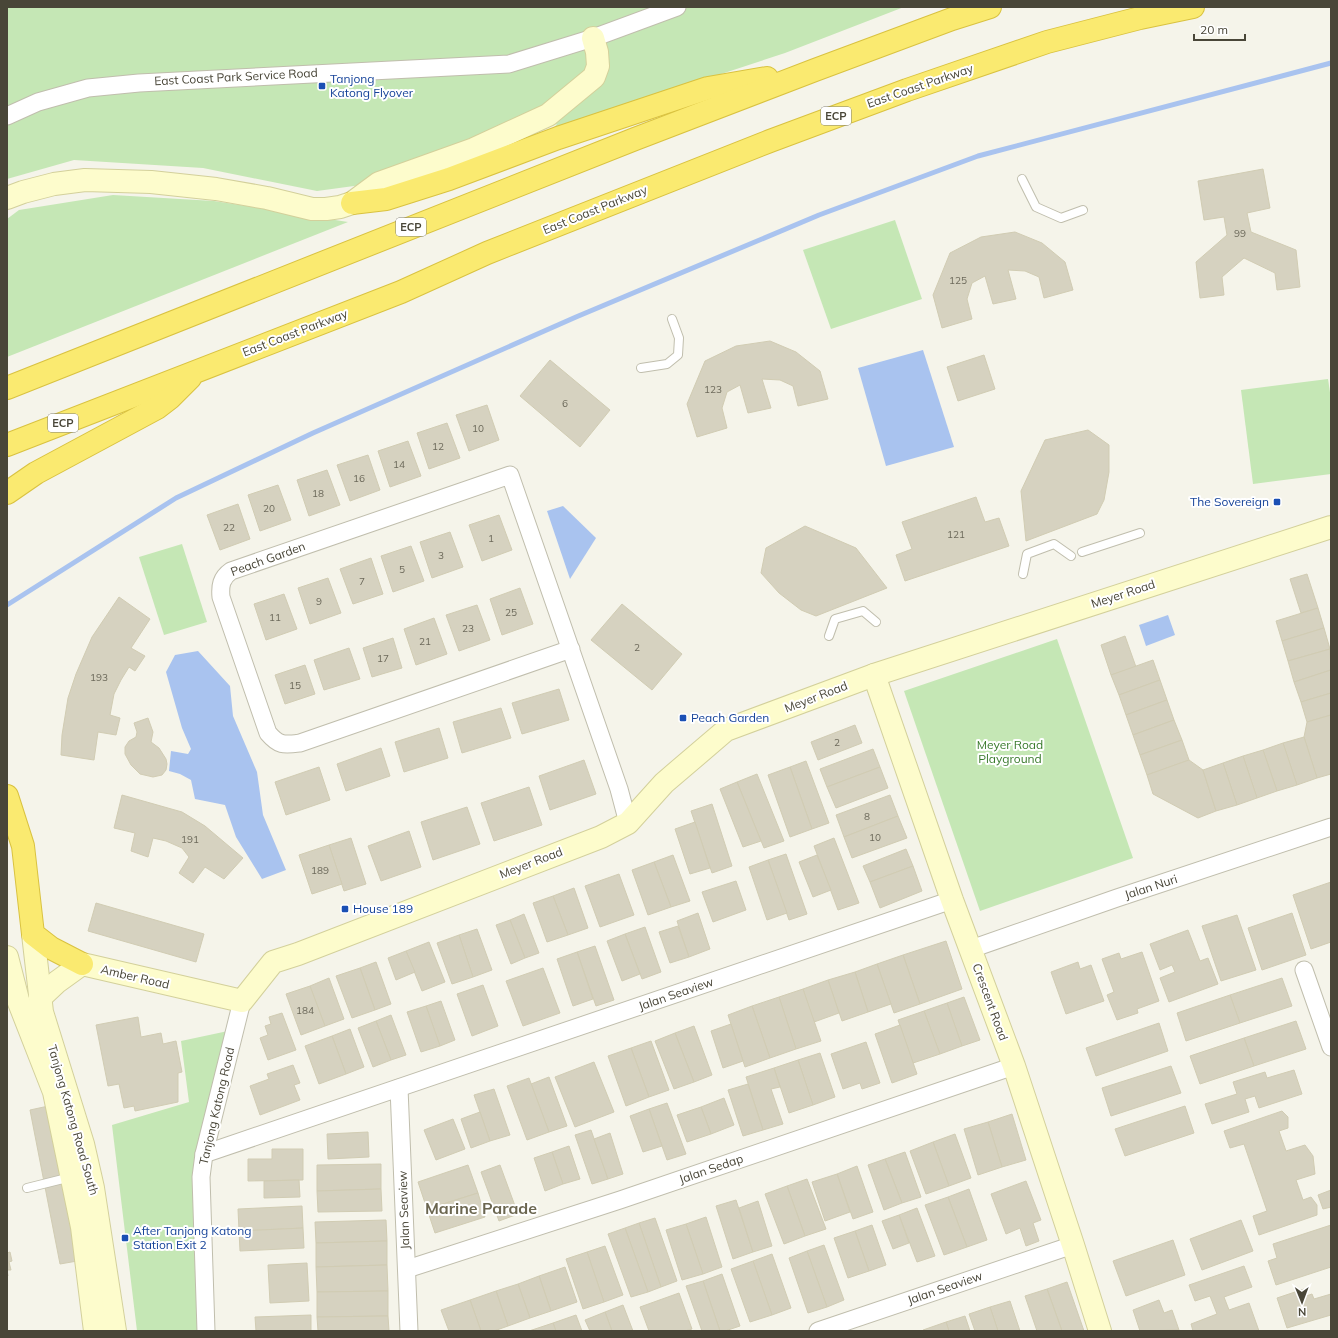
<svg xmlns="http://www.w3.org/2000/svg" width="1338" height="1338" viewBox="0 0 1338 1338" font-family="Mulish,sans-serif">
<rect width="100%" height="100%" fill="#f5f4ea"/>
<g fill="#c5e7b5">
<polygon points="7,7 904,7 785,53 553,129 557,124 391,181 317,191 203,168 74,160 7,179"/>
<polygon points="113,195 214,201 348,222 7,357 7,219 19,210"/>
<polygon points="895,220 922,299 831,329 803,250"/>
<polygon points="1328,379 1331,399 1331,474 1253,484 1241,390"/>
<polygon points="182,544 207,622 164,635 139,557"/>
<polygon points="1057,639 1133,858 980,911 904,691"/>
<polygon points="228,1031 198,1151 199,1331 137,1331 112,1125 189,1102 181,1041"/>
</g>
<g fill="#a9c3ef">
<polygon points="923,350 954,447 886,466 858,368"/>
<polygon points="563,506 596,538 570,579 547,511"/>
<polygon points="1168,615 1175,635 1146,646 1139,625"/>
<polygon points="198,651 230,686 233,716 257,772 263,815 286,870 262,879 236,837 225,805 195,799 191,780 180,774 169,771 171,751 188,754 191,749 182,728 166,672 175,655"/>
</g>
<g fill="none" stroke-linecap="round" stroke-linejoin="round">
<polyline stroke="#a9c3ef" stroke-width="5" points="7,605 176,498 313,433 576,317 819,215 978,156 1331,63"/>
</g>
<g fill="#d6d2c0" stroke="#d1ccb3">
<polygon points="1263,169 1270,208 1247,213 1251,232 1296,250 1300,287 1277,290 1275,273 1244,258 1222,277 1224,295 1200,298 1196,262 1227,235 1224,217 1204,220 1198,181"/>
<polygon points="1015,232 1042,243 1065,262 1073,290 1044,298 1039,277 1025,271 1008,270 1016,299 993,304 985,276 972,283 967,299 972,319 942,328 933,295 950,253 981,237"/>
<polygon points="770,341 796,352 820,371 828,399 798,406 793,386 780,380 762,379 771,408 748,413 740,385 727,392 722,408 727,428 697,437 687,404 705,361 736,346"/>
<polygon points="984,355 995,389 958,401 947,367"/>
<polygon points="550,360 610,410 580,447 520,396"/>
<polygon points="487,405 499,440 469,451 456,415"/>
<polygon points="447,423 460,458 429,469 417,433"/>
<polygon points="1088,430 1109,445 1109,472 1104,500 1097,514 1026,541 1021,491 1045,440"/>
<polygon points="408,441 421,476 390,487 378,451"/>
<polygon points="368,455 380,490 350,501 337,465"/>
<polygon points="327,470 340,505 309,516 297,480"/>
<polygon points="278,485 291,520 260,531 248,495"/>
<polygon points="976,497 985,522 999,518 1009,546 905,581 896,555 912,549 902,522"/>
<polygon points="238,504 250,539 220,550 207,515"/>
<polygon points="499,515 512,550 482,561 469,525"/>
<polygon points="805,526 856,548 887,588 816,616 801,610 779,593 761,573 766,548"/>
<polygon points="450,532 463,567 432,578 420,542"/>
<polygon points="411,546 424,581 393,592 381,556"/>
<polygon points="371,558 383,594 353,604 340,569"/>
<polygon points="1307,574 1318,608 1301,613 1290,579"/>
<polygon points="328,578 341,613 310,624 298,588"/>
<polygon points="520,588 533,624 502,635 490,599"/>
<polygon points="284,594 297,629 266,640 254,604"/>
<polygon points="119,597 150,619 131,648 145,656 135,671 129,667 121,680 114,694 110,715 120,718 116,735 98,732 94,760 61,755 62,735 68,698 76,674 92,637"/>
<polygon points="622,604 682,654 652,690 591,640"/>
<polygon points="477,605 490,640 459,651 446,615"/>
<polygon points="1318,608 1324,628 1282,641 1276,621"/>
<polygon points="434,618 447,654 416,665 404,629"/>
<polygon points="1324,628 1330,649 1288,661 1282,641"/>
<polygon points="1125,636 1136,667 1111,675 1101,645"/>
<polygon points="393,638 402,668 372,677 363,648"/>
<polygon points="349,648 360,679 324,690 314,660"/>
<polygon points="1330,649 1331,670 1294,682 1288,661"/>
<polygon points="1153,660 1160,680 1119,695 1111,675"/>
<polygon points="305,665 315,694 285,704 275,675"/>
<polygon points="1331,670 1331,693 1301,702 1294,682"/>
<polygon points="1160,680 1167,700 1126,715 1119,695"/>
<polygon points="559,689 569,720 522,734 512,703"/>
<polygon points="1331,693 1331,715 1307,722 1301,702"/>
<polygon points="1167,700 1174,720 1133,735 1126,715"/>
<polygon points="501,708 511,738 462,753 453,722"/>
<polygon points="1331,715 1331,774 1317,778 1304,737 1307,722"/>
<polygon points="148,718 153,732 151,742 159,748 166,759 167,764 166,770 162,775 153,777 140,774 131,765 125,754 125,747 129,741 136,737 137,732 134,723"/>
<polygon points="1174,720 1182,740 1140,755 1133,735"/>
<polygon points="855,725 862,743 818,760 811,742"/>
<polygon points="439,728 448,758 404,772 395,742"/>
<polygon points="1304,737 1317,778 1297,785 1283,743"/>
<polygon points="1182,740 1189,760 1147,775 1140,755"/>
<polygon points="1283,743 1297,785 1277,791 1263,750"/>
<polygon points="381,748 390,776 346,791 337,764"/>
<polygon points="873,749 880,767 827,787 820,769"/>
<polygon points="1263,750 1277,791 1257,798 1243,756"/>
<polygon points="1243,756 1257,798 1237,805 1223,763"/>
<polygon points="584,760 596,794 550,810 539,776"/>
<polygon points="1189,760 1203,770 1216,811 1198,818 1153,794 1147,775"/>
<polygon points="806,761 829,823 812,829 790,767"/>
<polygon points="1223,763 1237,805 1216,811 1203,770"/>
<polygon points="319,767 330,800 286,815 275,782"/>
<polygon points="790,767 812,829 790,837 768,775"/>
<polygon points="880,767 888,788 836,808 827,787"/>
<polygon points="757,774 784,841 764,848 737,782"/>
<polygon points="737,782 761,841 743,847 720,789"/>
<polygon points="529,787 542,825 494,841 481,803"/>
<polygon points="122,795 182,812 205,826 243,858 224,879 205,867 193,883 179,873 189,857 182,848 166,841 153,838 148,857 131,851 135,833 114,828"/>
<polygon points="890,795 898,816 844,837 836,815"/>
<polygon points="712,804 732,866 712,873 691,811"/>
<polygon points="467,807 480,844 433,860 421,822"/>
<polygon points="898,816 907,838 852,858 844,837"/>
<polygon points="695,822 710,868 690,874 675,829"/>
<polygon points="409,831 421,867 381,881 368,846"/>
<polygon points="351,838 366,884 344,891 329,845"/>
<polygon points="834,838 859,903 838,910 814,846"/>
<polygon points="329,845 342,884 312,894 299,855"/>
<polygon points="906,849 913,866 870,882 863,866"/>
<polygon points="786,854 807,914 789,920 768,860"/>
<polygon points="673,855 690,901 671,907 654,862"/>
<polygon points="817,855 831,890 813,897 799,862"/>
<polygon points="768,860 787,913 767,920 749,867"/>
<polygon points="654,862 671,907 648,915 632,870"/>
<polygon points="913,866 922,891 880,908 870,882"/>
<polygon points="619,874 634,915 600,927 585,886"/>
<polygon points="736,881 746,910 713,922 702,892"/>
<polygon points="1331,882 1331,942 1311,949 1293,895"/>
<polygon points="574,888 588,928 568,935 553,896"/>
<polygon points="553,896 568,935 547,942 533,903"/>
<polygon points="96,903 204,934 196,962 88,931"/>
<polygon points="698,913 710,949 689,957 677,921"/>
<polygon points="1292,913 1306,955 1262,970 1248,928"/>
<polygon points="524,914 539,953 525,958 510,920"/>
<polygon points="1237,915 1256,970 1221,981 1202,926"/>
<polygon points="510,920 525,958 511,964 496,925"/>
<polygon points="678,926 689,957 670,963 659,932"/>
<polygon points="645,927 661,972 642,979 625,934"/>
<polygon points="477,929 492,970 473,977 459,935"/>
<polygon points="1188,930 1200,961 1208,958 1218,984 1169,1002 1160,978 1175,972 1172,965 1160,970 1150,944"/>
<polygon points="625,934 640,974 622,981 607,941"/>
<polygon points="459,935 473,977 452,984 437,943"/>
<polygon points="946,941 962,989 920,1004 903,955"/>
<polygon points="429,942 445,982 422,991 406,951"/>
<polygon points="595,946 614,1000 596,1006 577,952"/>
<polygon points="406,951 415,972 396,980 388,958"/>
<polygon points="577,952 593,999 573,1006 557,959"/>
<polygon points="1142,952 1159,1001 1137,1009 1138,1013 1117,1020 1107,995 1114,992 1102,959 1119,953 1121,959"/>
<polygon points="903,955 920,1004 894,1013 877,964"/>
<polygon points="376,962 391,1004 375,1010 360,968"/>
<polygon points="1078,962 1080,969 1091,965 1104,1001 1066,1014 1051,972"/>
<polygon points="877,964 891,1004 868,1012 855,972"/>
<polygon points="360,968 375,1010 352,1018 336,976"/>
<polygon points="543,968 560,1013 523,1026 506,981"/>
<polygon points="855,972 868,1012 842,1021 828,980"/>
<polygon points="329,978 344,1019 325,1026 310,986"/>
<polygon points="1282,978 1292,1006 1240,1023 1230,995"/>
<polygon points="828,980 839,1013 814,1022 803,989"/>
<polygon points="483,985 498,1026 472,1036 457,994"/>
<polygon points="310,986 325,1026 301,1035 286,994"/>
<polygon points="803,989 821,1041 796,1049 779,997"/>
<polygon points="1230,995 1240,1023 1186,1041 1177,1013"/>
<polygon points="779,997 796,1049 770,1058 752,1006"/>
<polygon points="964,997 980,1040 962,1046 947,1003"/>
<polygon points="441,1001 455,1040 440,1046 426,1006"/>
<polygon points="947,1003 962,1046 940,1054 924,1011"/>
<polygon points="426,1006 440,1046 421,1052 407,1012"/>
<polygon points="752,1006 770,1058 745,1067 728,1015"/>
<polygon points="924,1011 940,1054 913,1063 898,1020"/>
<polygon points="282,1013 296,1050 268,1060 260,1038 268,1035 265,1026 271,1024 269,1017"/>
<polygon points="391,1015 406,1055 391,1060 376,1021"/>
<polygon points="138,1017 141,1037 161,1033 163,1044 176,1041 182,1072 178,1073 178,1102 135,1111 134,1106 124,1108 119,1084 108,1086 96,1025"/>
<polygon points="376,1021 391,1060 373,1067 358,1028"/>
<polygon points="1296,1021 1306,1049 1254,1066 1244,1038"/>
<polygon points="1159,1023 1168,1051 1096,1076 1086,1048"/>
<polygon points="731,1024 743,1061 723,1068 711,1031"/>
<polygon points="900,1025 917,1074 892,1083 875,1034"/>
<polygon points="694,1026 712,1075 694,1082 675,1033"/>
<polygon points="350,1029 364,1067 346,1074 332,1036"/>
<polygon points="675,1033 694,1082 674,1089 655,1041"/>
<polygon points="332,1036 346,1074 319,1084 305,1046"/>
<polygon points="1244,1038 1254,1066 1200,1084 1190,1056"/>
<polygon points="651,1041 669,1090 649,1097 631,1048"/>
<polygon points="866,1042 880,1083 862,1089 860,1083 843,1089 831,1054"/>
<polygon points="631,1048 649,1097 626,1106 608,1056"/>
<polygon points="820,1053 835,1097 813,1105 798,1060"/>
<polygon points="798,1060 813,1105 789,1113 774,1068"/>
<polygon points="594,1062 614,1112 575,1127 555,1077"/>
<polygon points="293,1065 300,1083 294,1085 300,1100 260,1115 250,1086 269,1079 267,1074"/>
<polygon points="1171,1066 1181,1093 1111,1116 1102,1088"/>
<polygon points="774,1068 780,1087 771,1089 783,1124 763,1130 746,1077"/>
<polygon points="1294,1070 1302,1094 1259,1108 1255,1096 1245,1099 1249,1112 1212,1124 1205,1104 1237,1094 1233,1082 1265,1072 1267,1078"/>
<polygon points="549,1077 567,1126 549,1132 531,1084"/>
<polygon points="529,1078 549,1132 527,1140 507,1086"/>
<polygon points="748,1084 763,1130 743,1136 728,1090"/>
<polygon points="494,1089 510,1135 490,1141 474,1095"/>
<polygon points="724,1098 734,1125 711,1134 701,1107"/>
<polygon points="667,1103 686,1154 667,1160 649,1109"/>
<polygon points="53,1105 83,1260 60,1264 30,1110"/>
<polygon points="1185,1106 1194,1133 1125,1156 1115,1129"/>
<polygon points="701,1107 711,1134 687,1142 677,1115"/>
<polygon points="649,1109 662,1146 643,1152 630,1116"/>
<polygon points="1282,1111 1288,1117 1288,1128 1279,1131 1286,1151 1305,1145 1313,1156 1315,1174 1296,1180 1303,1200 1311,1197 1317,1205 1317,1215 1259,1235 1253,1216 1267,1211 1244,1144 1230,1148 1224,1131"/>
<polygon points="480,1112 490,1141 471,1148 461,1119"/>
<polygon points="1012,1114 1026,1160 1002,1167 988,1122"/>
<polygon points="453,1119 465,1149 436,1160 424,1130"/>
<polygon points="988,1122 1002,1167 978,1175 964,1129"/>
<polygon points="591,1130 608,1179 592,1184 575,1135"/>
<polygon points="368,1132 369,1157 328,1159 327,1134"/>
<polygon points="610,1133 623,1174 608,1179 594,1139"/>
<polygon points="955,1134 971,1178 949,1186 933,1142"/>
<polygon points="933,1142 949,1186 926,1194 910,1151"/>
<polygon points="569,1146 580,1179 563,1184 552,1152"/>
<polygon points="272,1149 303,1149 303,1180 248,1181 248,1159 272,1159"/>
<polygon points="552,1152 563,1184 545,1191 534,1158"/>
<polygon points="905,1152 921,1197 902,1203 885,1159"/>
<polygon points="885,1159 902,1203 884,1210 868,1165"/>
<polygon points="381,1164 381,1189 317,1191 317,1165"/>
<polygon points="468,1165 478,1193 427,1209 418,1182"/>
<polygon points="500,1165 518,1214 499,1221 481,1172"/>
<polygon points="857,1166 873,1212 853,1219 837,1174"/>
<polygon points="837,1174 850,1212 825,1221 812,1182"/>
<polygon points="807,1179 826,1229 805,1236 787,1186"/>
<polygon points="299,1180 300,1197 264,1198 264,1181"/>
<polygon points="1026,1181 1041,1220 1033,1223 1039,1241 1026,1246 1020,1228 1006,1234 991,1194"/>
<polygon points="787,1186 805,1236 784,1244 765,1194"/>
<polygon points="381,1189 382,1211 318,1212 317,1191"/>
<polygon points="969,1189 987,1240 967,1247 948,1197"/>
<polygon points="1331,1190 1331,1207 1323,1209 1318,1195"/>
<polygon points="478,1193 485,1217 435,1233 427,1209"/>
<polygon points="948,1197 967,1247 944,1255 925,1205"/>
<polygon points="736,1200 753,1252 733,1259 716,1206"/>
<polygon points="758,1201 772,1246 753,1252 739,1208"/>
<polygon points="302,1206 303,1228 239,1231 238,1209"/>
<polygon points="917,1208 935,1256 917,1262 899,1215"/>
<polygon points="899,1215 909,1243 893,1249 882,1221"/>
<polygon points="706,1217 722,1267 703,1274 686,1224"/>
<polygon points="655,1218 677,1281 661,1287 639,1223"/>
<polygon points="386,1220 387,1241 316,1243 315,1222"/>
<polygon points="1241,1220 1253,1251 1202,1270 1190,1239"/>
<polygon points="639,1223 661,1287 648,1292 625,1228"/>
<polygon points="686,1224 703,1274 682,1280 666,1230"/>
<polygon points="872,1225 886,1265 869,1271 855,1231"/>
<polygon points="1331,1225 1331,1267 1276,1285 1268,1261 1277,1258 1273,1244"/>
<polygon points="303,1228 304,1248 240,1251 239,1231"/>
<polygon points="625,1228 648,1292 631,1297 608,1234"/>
<polygon points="855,1231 869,1271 848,1278 834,1238"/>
<polygon points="1173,1240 1185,1275 1126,1296 1113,1261"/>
<polygon points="387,1241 387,1265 316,1267 316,1243"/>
<polygon points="824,1245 844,1300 827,1307 807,1251"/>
<polygon points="605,1246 623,1295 604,1302 587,1252"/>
<polygon points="807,1251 827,1307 808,1313 789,1258"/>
<polygon points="10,1252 12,1261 9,1262 11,1270 7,1270 8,1276 7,1276 7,1253"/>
<polygon points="587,1252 604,1302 583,1309 566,1259"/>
<polygon points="772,1254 791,1308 772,1315 753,1261"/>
<polygon points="753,1261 772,1315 750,1322 731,1269"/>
<polygon points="307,1263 309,1301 270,1303 268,1265"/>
<polygon points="387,1265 388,1291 317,1292 316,1267"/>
<polygon points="1244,1266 1252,1287 1224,1297 1229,1310 1249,1303 1259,1331 1193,1331 1191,1324 1217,1314 1210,1296 1195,1301 1189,1285"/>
<polygon points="565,1267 577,1302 551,1311 539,1276"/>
<polygon points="722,1274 740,1326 725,1331 720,1331 703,1281"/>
<polygon points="539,1276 551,1311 530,1318 518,1284"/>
<polygon points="703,1281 720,1331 702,1331 686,1286"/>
<polygon points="1067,1282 1084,1331 1062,1331 1047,1289"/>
<polygon points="518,1284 530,1318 508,1326 496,1291"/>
<polygon points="1047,1289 1062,1331 1037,1331 1025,1296"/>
<polygon points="1304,1289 1306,1296 1312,1294 1314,1299 1331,1294 1331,1315 1287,1328 1277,1298"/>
<polygon points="388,1291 388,1316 317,1317 317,1292"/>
<polygon points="496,1291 508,1326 494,1331 481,1331 470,1300"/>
<polygon points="679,1293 692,1329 685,1331 649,1331 640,1307"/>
<polygon points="470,1300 481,1331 449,1331 441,1310"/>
<polygon points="1159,1300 1164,1313 1172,1310 1179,1330 1140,1331 1133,1310"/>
<polygon points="1010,1301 1020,1331 998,1331 990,1307"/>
<polygon points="623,1305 633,1331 612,1331 605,1312"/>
<polygon points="990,1307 998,1331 975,1331 969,1314"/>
<polygon points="605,1312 612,1331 590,1331 585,1320"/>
<polygon points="311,1315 311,1331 256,1331 255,1317"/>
<polygon points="576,1315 582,1331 556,1331 553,1323"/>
<polygon points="388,1316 389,1331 318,1331 317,1317"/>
<polygon points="965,1316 970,1331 949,1331 946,1322"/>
<polygon points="946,1322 949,1331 924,1331 923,1330"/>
<polygon points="553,1323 556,1331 529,1331"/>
</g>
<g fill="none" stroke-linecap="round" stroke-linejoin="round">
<defs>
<g id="lane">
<polyline points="1022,179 1036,207 1061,218 1083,210"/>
<polyline points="641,368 667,364 678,355 679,338 672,319"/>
<polyline points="1082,552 1140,533"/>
<polyline points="1023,574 1027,554 1054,544 1071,556"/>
<polyline points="829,636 835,619 863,611 876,622"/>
<polyline points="27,1188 71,1177"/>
</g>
<g id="street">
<polyline points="7,116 38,102 88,88 139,83 509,64 593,38 677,7"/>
<path d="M571,649L300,743C284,745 279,746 268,733L221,597C220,586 221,578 231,571L510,475L619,789L628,823"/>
<polyline points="971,949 1117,898 1331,827"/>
<polyline points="1304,970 1331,1047"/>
<polyline points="399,1088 409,1331"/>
<polyline points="204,1154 952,900"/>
<polyline points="407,1269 620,1200 1014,1066"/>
<polyline points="206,1331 201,1177 204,1154 242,1001"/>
<polyline points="818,1331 1073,1245"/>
</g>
<g id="secondary">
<polyline points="7,198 23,192 54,184 85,180 151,182 216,189 267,198 312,209 326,209 340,207 352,203 379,183 474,149 548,115 594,77 598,66 597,52 593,38"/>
<polyline points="874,675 952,900 1014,1066 1073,1245 1100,1331"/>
<polyline points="33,934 42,1012 83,1144 93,1188 115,1331"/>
<polyline points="7,957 18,1000 54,1092 82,1227 95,1331"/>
<polyline points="40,998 57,982 82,964 242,1001 273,962 298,954 601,837 628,823 664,783 726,730 874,675 1331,527"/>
</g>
<g id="highway">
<polyline points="352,203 386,199 449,179 558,138 708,88 767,78"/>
<polyline points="7,388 635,139 815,70 952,19 990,7"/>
<polyline points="7,445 401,292 487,253 770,141 907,90 1047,42 1140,18 1193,7"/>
<polyline points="7,493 36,473 157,408 170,398 190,378"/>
<polyline points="7,796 23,846 33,934 51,948 82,964"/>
</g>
</defs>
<use href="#lane" stroke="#c0bead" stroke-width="10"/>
<use href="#street" stroke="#c0bead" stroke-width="19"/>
<use href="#secondary" stroke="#d3d09b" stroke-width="24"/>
<use href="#highway" stroke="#d9c240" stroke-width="24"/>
<use href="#lane" stroke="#fff" stroke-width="8"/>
<use href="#street" stroke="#fff" stroke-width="17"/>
<use href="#secondary" stroke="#fdfccc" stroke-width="22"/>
<use href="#highway" stroke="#faea70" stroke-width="22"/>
</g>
<g fill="#1a4fb4" stroke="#fff" stroke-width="1.5">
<rect x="318" y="82" width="8" height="8" rx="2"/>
<rect x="1273" y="498" width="8" height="8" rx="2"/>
<rect x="679" y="714" width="8" height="8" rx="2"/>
<rect x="341" y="905" width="8" height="8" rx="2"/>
<rect x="121" y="1234" width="8" height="8" rx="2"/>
</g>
<g text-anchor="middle" stroke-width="4" stroke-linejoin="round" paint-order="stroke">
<g font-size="10" fill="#6c695a">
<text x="1240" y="237">99</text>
<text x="958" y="284">125</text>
<text x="713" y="393">123</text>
<text x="565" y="407">6</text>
<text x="478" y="432">10</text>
<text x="438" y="450">12</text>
<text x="399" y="468">14</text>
<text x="359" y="482">16</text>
<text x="318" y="497">18</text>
<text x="269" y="512">20</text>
<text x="229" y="531">22</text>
<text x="956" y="538">121</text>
<text x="491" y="542">1</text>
<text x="441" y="559">3</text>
<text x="402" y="573">5</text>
<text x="362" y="585">7</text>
<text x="319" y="605">9</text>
<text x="511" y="616">25</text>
<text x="275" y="621">11</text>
<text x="468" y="632">23</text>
<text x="425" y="645">21</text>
<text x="637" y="651">2</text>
<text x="383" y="662">17</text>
<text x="99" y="681">193</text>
<text x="295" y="689">15</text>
<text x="837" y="746">2</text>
<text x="867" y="820">8</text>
<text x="875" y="841">10</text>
<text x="190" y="843">191</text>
<text x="320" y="874">189</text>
<text x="305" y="1014">184</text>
</g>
<g fill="#fff" stroke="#807e74" stroke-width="1">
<rect x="821" y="107" width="30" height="18" rx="3"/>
<rect x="396" y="218" width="30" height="18" rx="3"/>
<rect x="48" y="414" width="30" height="18" rx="3"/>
</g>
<g font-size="11" font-weight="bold" fill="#494638">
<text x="836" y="120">ECP</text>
<text x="411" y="231">ECP</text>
<text x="63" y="427">ECP</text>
</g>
<g font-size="12" fill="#494638" stroke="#fff">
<text transform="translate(236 77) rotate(-3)" y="4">East Coast Park Service Road</text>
<text transform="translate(920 86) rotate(-19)" y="4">East Coast Parkway</text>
<text transform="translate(595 210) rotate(-22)" y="4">East Coast Parkway</text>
<text transform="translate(295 333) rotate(-21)" y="4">East Coast Parkway</text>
<text transform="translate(268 559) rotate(-20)" y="4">Peach Garden</text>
<text transform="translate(1123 594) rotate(-18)" y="4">Meyer Road</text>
<text transform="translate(816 697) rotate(-21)" y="4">Meyer Road</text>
<text transform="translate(531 863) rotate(-21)" y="4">Meyer Road</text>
<text transform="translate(1151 887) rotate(-18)" y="4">Jalan Nuri</text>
<text transform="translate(135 977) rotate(13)" y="4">Amber Road</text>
<text transform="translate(676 994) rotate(-19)" y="4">Jalan Seaview</text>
<text transform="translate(990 1002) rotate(70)" y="4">Crescent Road</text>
<text transform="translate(217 1106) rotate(-77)" y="4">Tanjong Katong Road</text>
<text transform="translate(73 1120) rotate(74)" y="4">Tanjong Katong Road South</text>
<text transform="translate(711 1169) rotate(-19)" y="4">Jalan Sedap</text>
<text transform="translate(404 1210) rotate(-92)" y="4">Jalan Seaview</text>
<text transform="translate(945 1288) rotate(-19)" y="4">Jalan Seaview</text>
</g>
<g font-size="12" fill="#164399" stroke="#fff" text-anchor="start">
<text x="330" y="83">Tanjong<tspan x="330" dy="14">Katong Flyover</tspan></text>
<text x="1269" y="506" text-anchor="end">The Sovereign</text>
<text x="691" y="722">Peach Garden</text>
<text x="353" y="913">House 189</text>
<text x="133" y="1235">After Tanjong Katong<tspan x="133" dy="14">Station Exit 2</tspan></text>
</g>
<g font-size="12" fill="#397a2c" stroke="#fff">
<text x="1010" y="749">Meyer Road<tspan x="1010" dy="14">Playground</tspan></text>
</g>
<g font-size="16" font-weight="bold" fill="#6b6650" stroke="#fff">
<text x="481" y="1214">Marine Parade</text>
</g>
</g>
<rect width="1338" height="1338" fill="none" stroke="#494638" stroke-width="16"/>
<g transform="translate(1302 1302) rotate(179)" stroke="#ffffff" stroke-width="3" paint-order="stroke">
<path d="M0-3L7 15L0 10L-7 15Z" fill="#494638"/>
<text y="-6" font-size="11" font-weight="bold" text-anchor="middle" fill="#494638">N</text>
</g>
<path d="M1194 34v6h51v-6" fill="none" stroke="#494638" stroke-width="2"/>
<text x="1200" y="34" font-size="12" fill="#494638" stroke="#ffffff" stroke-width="3" paint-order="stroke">20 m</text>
</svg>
